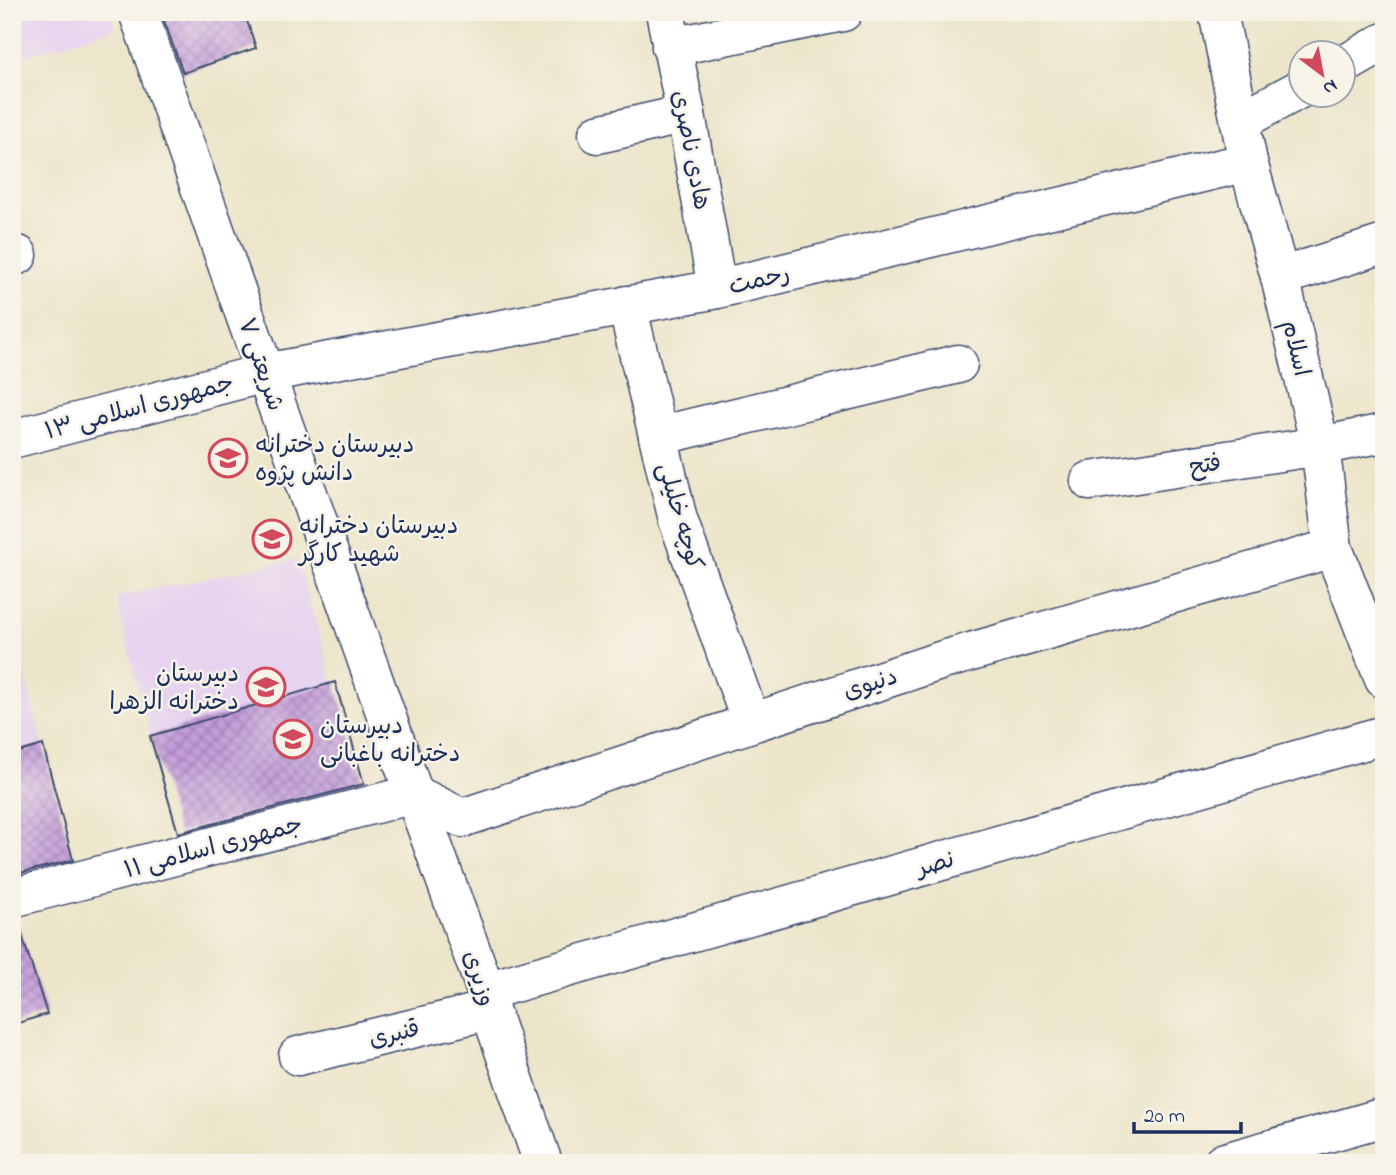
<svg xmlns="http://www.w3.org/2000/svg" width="1396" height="1175" viewBox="0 0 1396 1175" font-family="'Indie Flower','Playpen Sans Arabic',sans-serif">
<defs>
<pattern id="building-cross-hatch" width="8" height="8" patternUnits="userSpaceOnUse" patternTransform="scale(1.75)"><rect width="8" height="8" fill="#c49dda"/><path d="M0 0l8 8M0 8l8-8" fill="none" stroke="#9e80b4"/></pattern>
</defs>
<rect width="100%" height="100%" fill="#f7f3e8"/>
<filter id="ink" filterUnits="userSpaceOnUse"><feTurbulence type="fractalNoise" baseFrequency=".0143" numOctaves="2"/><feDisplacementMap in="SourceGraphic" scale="14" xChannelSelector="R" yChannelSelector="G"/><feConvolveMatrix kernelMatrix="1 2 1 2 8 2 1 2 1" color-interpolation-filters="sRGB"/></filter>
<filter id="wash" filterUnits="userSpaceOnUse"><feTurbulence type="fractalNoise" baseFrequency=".00686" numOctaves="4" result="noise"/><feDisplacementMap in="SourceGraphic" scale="28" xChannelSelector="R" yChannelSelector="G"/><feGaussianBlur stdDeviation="1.57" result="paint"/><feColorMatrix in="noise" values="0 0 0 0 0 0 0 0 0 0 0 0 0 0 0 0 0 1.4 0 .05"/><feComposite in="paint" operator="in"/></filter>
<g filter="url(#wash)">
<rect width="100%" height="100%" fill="#ede5ca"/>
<g fill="#e7d2ef">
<polygon points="12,12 110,12 115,28 12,60"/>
<polygon points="297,559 365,790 181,844 150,736 116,597"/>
<polygon points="16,642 76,872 12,889 12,643"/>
</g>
<g id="blocks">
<g fill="url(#building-cross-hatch)">
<polygon points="161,12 244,12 256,48 183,73"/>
<polygon points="335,682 364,784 178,833 150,736"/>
<polygon points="43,745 73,860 12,875 12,754"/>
<polygon points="18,923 47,1014 12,1025 12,924"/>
</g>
</g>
</g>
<g filter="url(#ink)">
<use href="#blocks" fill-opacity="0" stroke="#3a4a6e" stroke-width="2"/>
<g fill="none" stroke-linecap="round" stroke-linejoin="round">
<defs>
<g id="street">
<polyline points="138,12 414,794 486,991 490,1010 543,1163"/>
<polyline points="665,12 686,114 717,289"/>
<polyline points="671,47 843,12"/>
<polyline points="1344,65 1384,42"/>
<polyline points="1240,121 1302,88"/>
<polyline points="598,134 686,114"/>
<polyline points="12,256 18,255"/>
<polyline points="1280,277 1384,244"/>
<polyline points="627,305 678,520 751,722"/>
<polyline points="658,436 958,364"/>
<polyline points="12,439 265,373 717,289 1248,162"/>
<polyline points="1090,481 1320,446 1384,433"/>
<polyline points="414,794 462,818 943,660 1333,548"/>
<polyline points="12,898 414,794"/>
<polyline points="486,991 1384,735"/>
<polyline points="298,1056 490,1010"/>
<polyline points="1222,1163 1384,1117"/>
</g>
<polyline id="secondary" points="1218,12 1248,162 1280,277 1320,446 1333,548 1384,679"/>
</defs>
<use href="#street" stroke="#3a4a6e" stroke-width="41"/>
<use href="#secondary" stroke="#3a4a6e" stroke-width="41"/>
<use href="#street" stroke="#fff" stroke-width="38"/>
<use href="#secondary" stroke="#fff" stroke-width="38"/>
</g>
</g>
<defs>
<symbol id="school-ring" viewBox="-11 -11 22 22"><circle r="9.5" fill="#f7f3e8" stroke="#d1495b" stroke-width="1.5"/><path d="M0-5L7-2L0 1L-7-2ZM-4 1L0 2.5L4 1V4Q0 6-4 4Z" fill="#d1495b"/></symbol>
</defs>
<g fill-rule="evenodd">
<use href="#school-ring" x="206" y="436" width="44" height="44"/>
<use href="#school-ring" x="250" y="517" width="44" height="44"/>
<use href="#school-ring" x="244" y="665" width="44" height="44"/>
<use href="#school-ring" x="271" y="717" width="44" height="44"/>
</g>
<g text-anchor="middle" stroke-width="5" stroke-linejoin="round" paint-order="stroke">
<g font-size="24" fill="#1b2f5e" stroke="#f7f3e8">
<text transform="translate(692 150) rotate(79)" y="8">هادی ناصری</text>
<text transform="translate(759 279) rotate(-13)" y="8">رحمت</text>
<text transform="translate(1297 348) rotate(77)" y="8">اسلام</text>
<text transform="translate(262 364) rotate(71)" y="8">شریعتی ۷</text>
<text transform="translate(139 406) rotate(-15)" y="8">جمهوری اسلامی ۱۳</text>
<text transform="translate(1205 464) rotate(-9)" y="8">فتح</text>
<text transform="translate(681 516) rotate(74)" y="8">کوچه خلیلی</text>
<text transform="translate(870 683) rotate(-18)" y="8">دنیوی</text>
<text transform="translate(213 846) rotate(-15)" y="8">جمهوری اسلامی ۱۱</text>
<text transform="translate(935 863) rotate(-16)" y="8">نصر</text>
<text transform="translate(480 978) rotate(72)" y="8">وزیری</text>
<text transform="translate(394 1033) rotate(-14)" y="8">قنبری</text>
</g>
<g font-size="24" fill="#1b2f5e" stroke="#f7f3e8" text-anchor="start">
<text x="255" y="452">دبیرستان دخترانه<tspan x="255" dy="28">دانش پژوه</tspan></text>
<text x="299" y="533">دبیرستان دخترانه<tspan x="299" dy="28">شهید کارگر</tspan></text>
<text x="239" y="681" text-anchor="end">دبیرستان<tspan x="239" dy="28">دخترانه الزهرا</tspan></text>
<text x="320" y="733">دبیرستان<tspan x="320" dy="28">دخترانه باغبانی</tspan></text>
</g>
</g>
<rect width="1396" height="1175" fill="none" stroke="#f7f3e8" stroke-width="42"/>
<g transform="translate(1322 74) rotate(148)"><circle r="33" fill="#f7f3e8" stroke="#9fa5b1" stroke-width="2"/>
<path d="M0-5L12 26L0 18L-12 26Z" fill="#d1495b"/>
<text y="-10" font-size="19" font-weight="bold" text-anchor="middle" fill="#1b2f5e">N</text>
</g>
<path d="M1134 1122v10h107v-10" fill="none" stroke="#1b2f5e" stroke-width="3.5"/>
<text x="1144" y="1122" font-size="21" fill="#1b2f5e" stroke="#f7f3e8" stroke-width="5" paint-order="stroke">20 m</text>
</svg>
